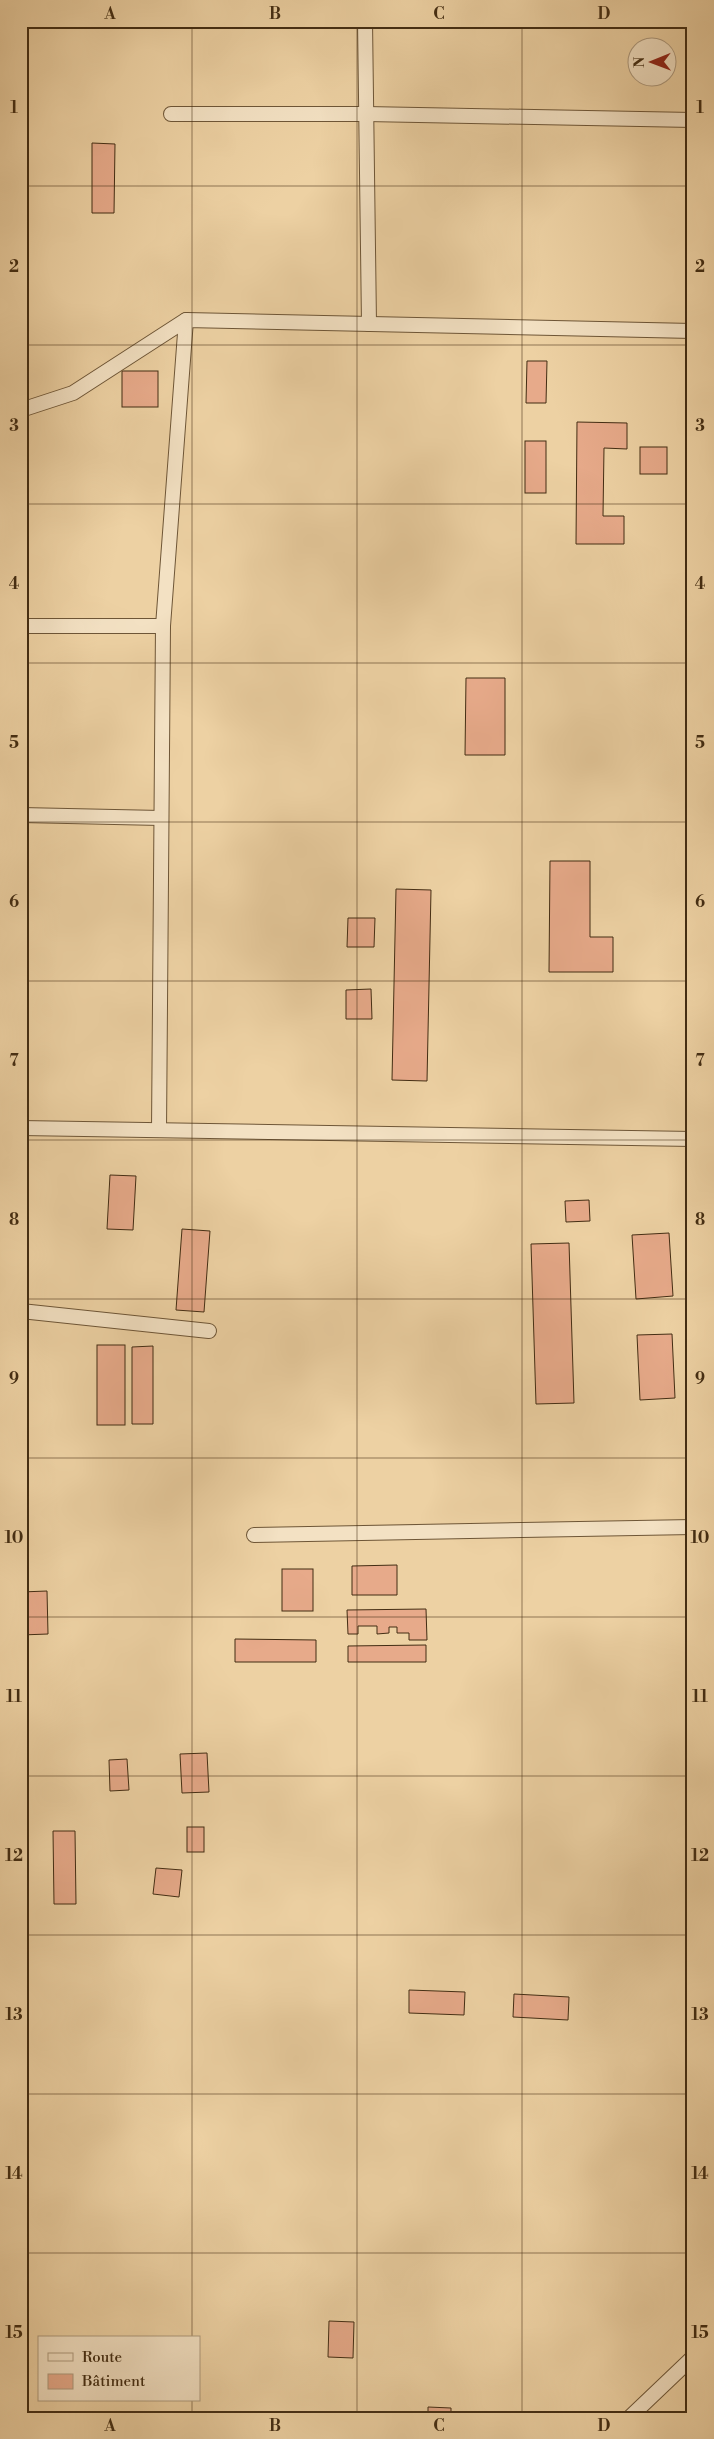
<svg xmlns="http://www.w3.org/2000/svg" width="714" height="2439" viewBox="0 0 714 2439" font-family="'Libre Bodoni',serif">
<rect width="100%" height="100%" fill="#edd1a3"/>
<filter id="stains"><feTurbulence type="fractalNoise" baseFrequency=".004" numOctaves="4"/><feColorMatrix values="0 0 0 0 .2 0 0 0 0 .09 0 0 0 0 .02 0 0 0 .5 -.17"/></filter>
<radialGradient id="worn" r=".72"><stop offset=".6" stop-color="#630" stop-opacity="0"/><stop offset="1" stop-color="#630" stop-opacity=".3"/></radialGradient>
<g fill="#e7aa8a" stroke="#432d13">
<polygon points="92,143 115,144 114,213 92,213"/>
<polygon points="527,361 547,361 546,403 526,403"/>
<rect x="122" y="371" width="36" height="36"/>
<polygon points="577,422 627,423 627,449 604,448 603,516 624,516 624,544 576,544"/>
<rect x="525" y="441" width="21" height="52"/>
<rect x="640" y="447" width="27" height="27"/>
<polygon points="466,678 505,678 505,755 465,755"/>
<polygon points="550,861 590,861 590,937 613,937 613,972 549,972"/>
<polygon points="396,889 431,890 427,1081 392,1080"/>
<polygon points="348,918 375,918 374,947 347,947"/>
<polygon points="371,989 372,1019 346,1019 346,990"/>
<polygon points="110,1175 136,1176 133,1230 107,1229"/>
<polygon points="589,1200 590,1221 566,1222 565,1201"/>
<polygon points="182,1229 210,1231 204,1312 176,1310"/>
<polygon points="669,1233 673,1296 636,1299 632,1235"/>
<polygon points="569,1243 574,1403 536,1404 531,1244"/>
<polygon points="672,1334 675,1398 640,1400 637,1335"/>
<rect x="97" y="1345" width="28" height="80"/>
<polygon points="153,1346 153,1424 132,1424 132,1347"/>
<polygon points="397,1565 397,1595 352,1595 352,1566"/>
<rect x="282" y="1569" width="31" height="42"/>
<polygon points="47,1591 48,1634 21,1635 21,1592"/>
<polygon points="426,1609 427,1640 409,1640 409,1633 397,1633 397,1627 389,1627 389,1633 377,1634 377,1626 358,1626 358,1634 348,1634 347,1610"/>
<polygon points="235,1639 316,1640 316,1662 235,1662"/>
<polygon points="426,1645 426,1662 348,1662 348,1646"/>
<polygon points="207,1753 209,1792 182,1793 180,1754"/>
<polygon points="127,1759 129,1790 110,1791 109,1760"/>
<rect x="187" y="1827" width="17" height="25"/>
<polygon points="53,1831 75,1831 76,1904 54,1904"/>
<polygon points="156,1868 182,1870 179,1897 153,1894"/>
<polygon points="409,1990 465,1992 464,2015 409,2013"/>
<polygon points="514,1994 569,1997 568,2020 513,2017"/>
<polygon points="329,2321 354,2322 353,2358 328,2357"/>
<polygon points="428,2407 451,2408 451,2418 428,2418"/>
</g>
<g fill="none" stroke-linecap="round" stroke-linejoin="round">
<defs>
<g id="minor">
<polyline points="365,21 369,324"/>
<polyline points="171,114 366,114 693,120"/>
<polyline points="21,410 73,393 186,320 693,331"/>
<polyline points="21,626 163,626"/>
<polyline points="21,815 161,818"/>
<polyline points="21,1128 693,1139"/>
<polyline points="159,1130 163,626 186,320"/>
<polyline points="21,1311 209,1331"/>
<polyline points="254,1535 693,1527"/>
<polyline points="693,1788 693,2120"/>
<polyline points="629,2418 693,2357"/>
</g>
</defs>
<use href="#minor" stroke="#6e5637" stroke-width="16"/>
<use href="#minor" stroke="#f3e1c3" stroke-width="14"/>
</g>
<path fill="none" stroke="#432d13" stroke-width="1" stroke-opacity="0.55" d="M192,21V2338M357,21V2418M522,21V2418M21,186H693M21,345H693M21,504H693M21,663H693M21,822H693M21,981H693M21,1140H693M21,1299H693M21,1458H693M21,1617H693M21,1776H693M21,1935H693M21,2094H693M21,2253H693M192,2400V2418"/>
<rect width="714" height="2439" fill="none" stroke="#edd1a3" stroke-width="55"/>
<rect x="38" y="2336" width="162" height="65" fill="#f3e1c3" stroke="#ad997d"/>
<rect x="48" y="2353" width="25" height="8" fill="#f3e1c3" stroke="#ad997d"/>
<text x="82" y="2362" font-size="15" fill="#432d13">Route</text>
<rect x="48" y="2374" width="25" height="15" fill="#e7aa8a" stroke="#ad997d"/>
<text x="82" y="2386" font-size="15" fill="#432d13">Bâtiment</text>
<g transform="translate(652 62) rotate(269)"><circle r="24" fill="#f3e1c3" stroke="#ad997d"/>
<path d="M0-4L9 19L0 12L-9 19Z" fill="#8f2418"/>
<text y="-8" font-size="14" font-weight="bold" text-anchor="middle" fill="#432d13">N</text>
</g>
<rect x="28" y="28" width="658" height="2384" fill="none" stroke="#432d13" stroke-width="2"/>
<g font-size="16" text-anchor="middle" font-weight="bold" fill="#432d13">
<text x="110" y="19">A</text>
<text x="275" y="19">B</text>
<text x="439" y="19">C</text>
<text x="604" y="19">D</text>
<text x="14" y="113">1</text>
<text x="700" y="113">1</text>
<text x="14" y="272">2</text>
<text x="700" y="272">2</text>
<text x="14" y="431">3</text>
<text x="700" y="431">3</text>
<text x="14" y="589">4</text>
<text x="700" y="589">4</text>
<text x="14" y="748">5</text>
<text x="700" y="748">5</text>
<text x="14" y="907">6</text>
<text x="700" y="907">6</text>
<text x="14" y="1066">7</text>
<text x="700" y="1066">7</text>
<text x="14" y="1225">8</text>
<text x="700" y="1225">8</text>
<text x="14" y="1384">9</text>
<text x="700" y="1384">9</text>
<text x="14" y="1543">10</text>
<text x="700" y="1543">10</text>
<text x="14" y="1702">11</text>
<text x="700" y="1702">11</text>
<text x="14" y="1861">12</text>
<text x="700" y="1861">12</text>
<text x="14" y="2020">13</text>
<text x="700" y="2020">13</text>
<text x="14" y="2179">14</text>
<text x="700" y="2179">14</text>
<text x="14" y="2338">15</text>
<text x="700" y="2338">15</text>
<text x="110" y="2431">A</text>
<text x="275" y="2431">B</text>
<text x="439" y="2431">C</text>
<text x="604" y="2431">D</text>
</g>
<rect width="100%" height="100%" filter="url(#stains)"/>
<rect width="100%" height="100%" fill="url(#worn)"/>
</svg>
